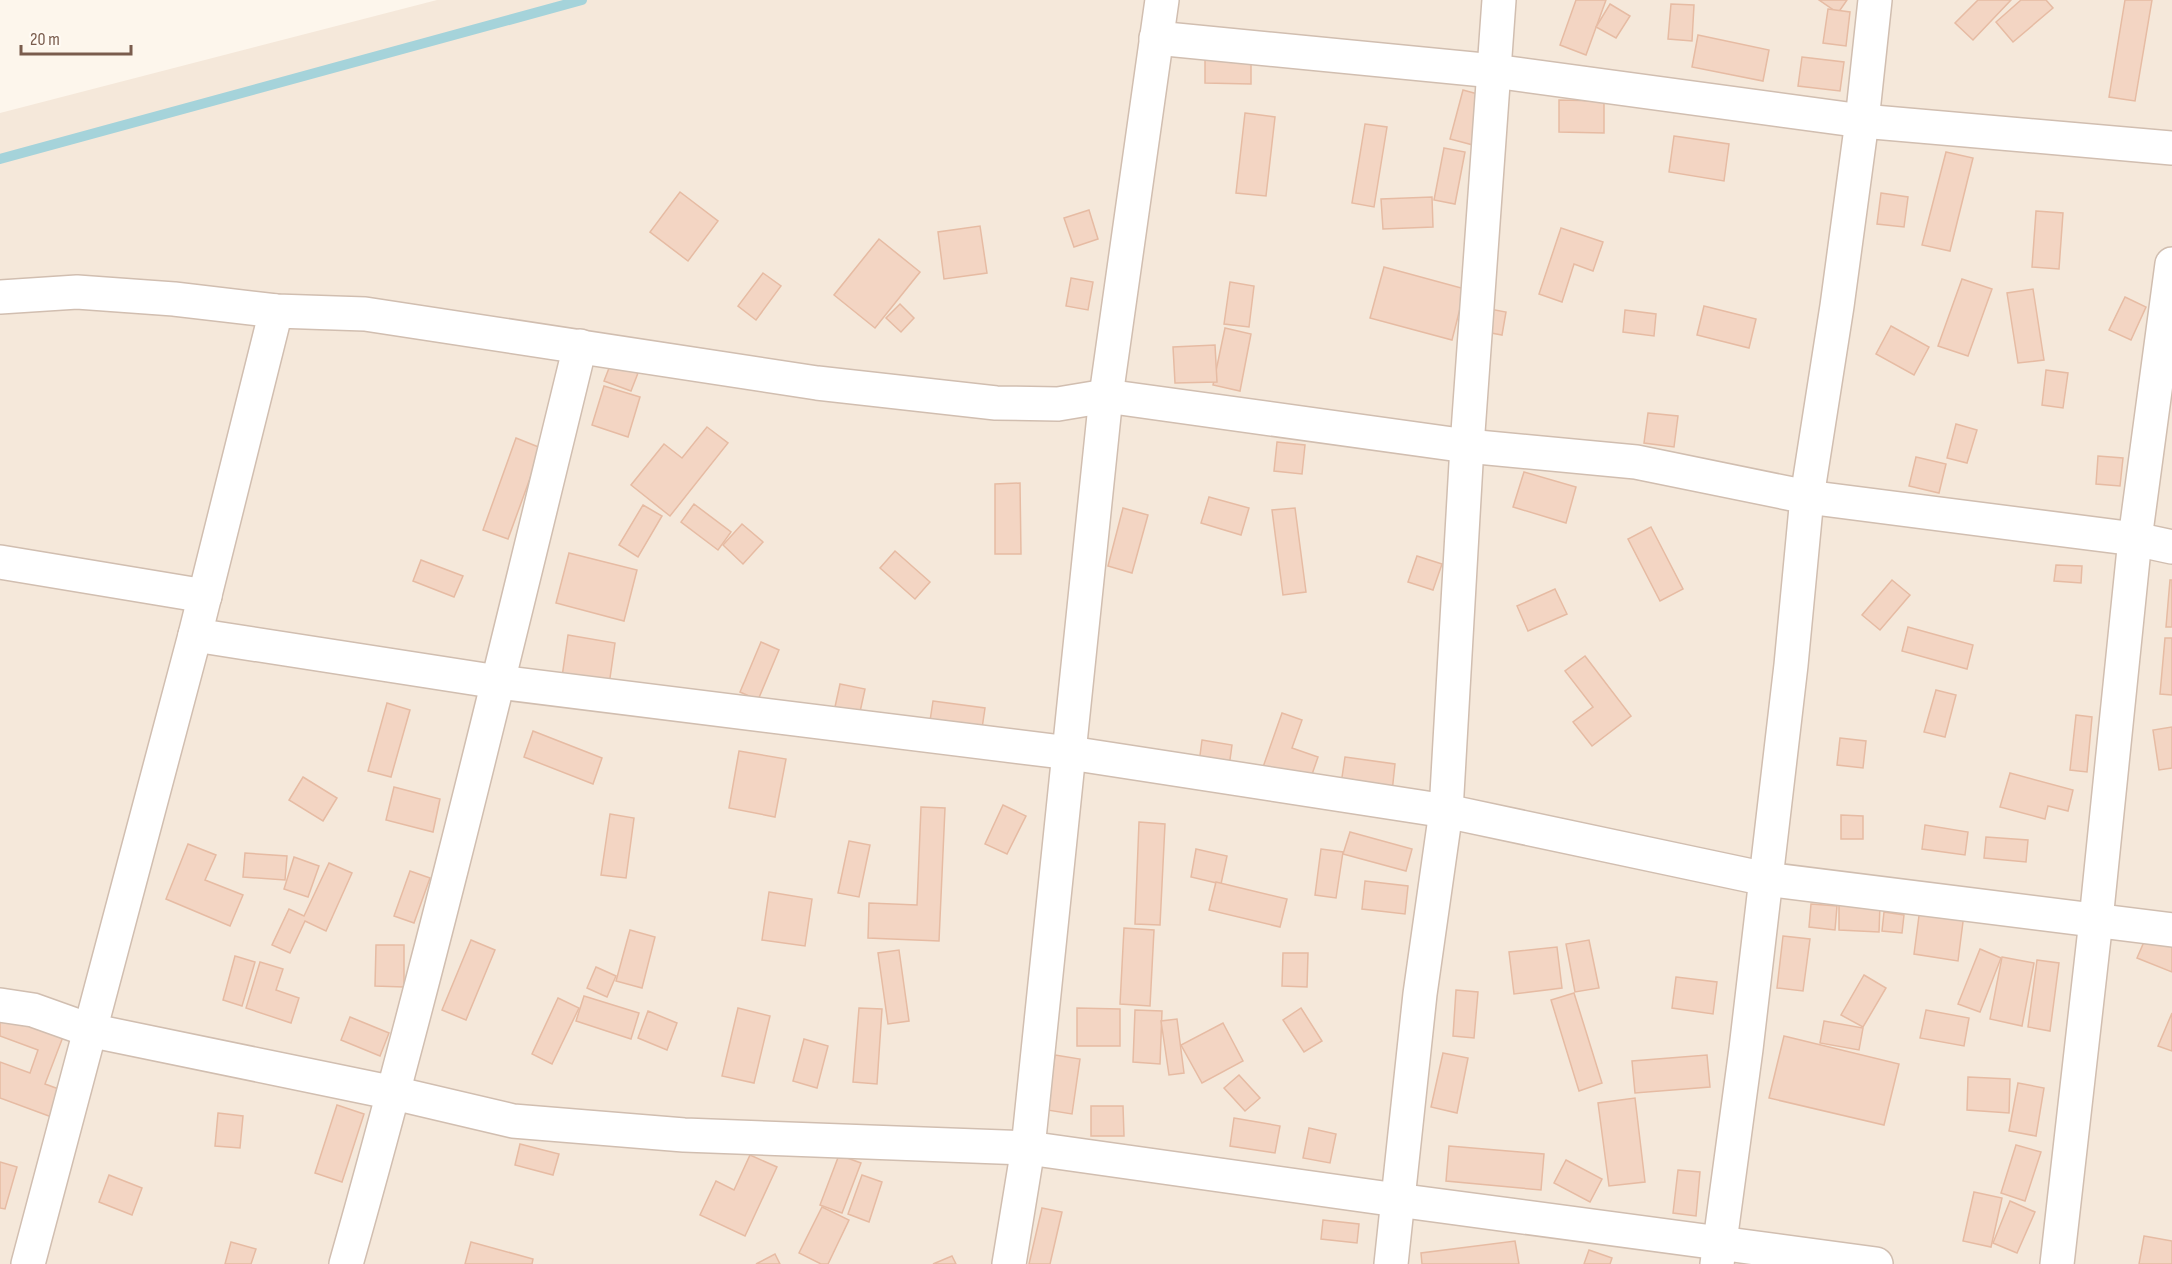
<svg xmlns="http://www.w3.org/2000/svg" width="2172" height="1264" viewBox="0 0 2172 1264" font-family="'Sofia Sans Condensed',sans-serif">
<rect width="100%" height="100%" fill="#fdf6ec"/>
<polygon fill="#f5e8da" points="437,0 2172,0 2172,1264 0,1264 0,113"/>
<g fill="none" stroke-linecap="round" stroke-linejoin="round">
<polyline stroke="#a5d3da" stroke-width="10" points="0,159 582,0"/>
</g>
<g fill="#f3d5c3" stroke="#e6bba3" stroke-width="1.5">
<polygon points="1576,0 1606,0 1586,55 1560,45"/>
<polygon points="1819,0 1847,0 1838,13"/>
<polygon points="1978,0 2011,0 1973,40 1955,23"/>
<polygon points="2021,0 2046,0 2053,8 2013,42 1996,22"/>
<polygon points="2125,0 2152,0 2135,101 2109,97"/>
<polygon points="1610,4 1630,16 1616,38 1596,27"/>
<polygon points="1671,4 1694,5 1692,41 1668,39"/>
<polygon points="1828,9 1850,12 1846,46 1823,43"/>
<polygon points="1698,35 1769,50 1763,81 1692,67"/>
<polygon points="1802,57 1844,62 1840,91 1798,86"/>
<polygon points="1205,58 1251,60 1251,84 1205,83"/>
<polygon points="1463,90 1485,96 1473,145 1450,139"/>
<polygon points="1559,100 1604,101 1604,133 1559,132"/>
<polygon points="1245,113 1275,117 1266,196 1236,193"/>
<polygon points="1365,124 1387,127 1374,207 1352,203"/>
<polygon points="1674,136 1729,144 1724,181 1669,172"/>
<polygon points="1444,148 1465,152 1455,204 1434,200"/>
<polygon points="1946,152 1973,158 1950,251 1922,245"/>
<polygon points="680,192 718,221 688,261 650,232"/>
<polygon points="1881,193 1908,197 1904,227 1877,224"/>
<polygon points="1432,197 1433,227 1383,229 1381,199"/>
<polygon points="1089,210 1098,239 1074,247 1064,218"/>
<polygon points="2036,211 2063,213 2059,269 2032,267"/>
<polygon points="980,226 987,273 944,279 938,232"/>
<polygon points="1561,228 1603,242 1593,271 1574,264 1562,302 1539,294"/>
<polygon points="879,239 920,272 875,328 834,295"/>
<polygon points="1384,267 1465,289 1452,340 1370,318"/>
<polygon points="763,273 781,286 756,320 738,306"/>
<polygon points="1071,278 1093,282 1088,310 1066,306"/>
<polygon points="1962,279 1992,289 1968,356 1938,346"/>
<polygon points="1230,282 1254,286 1249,327 1224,324"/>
<polygon points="2033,289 2044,360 2018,363 2007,293"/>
<polygon points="2125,297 2146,307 2131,340 2109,330"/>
<polygon points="900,304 914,318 901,332 886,318"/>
<polygon points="1704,306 1756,319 1749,348 1697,335"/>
<polygon points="1479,307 1506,312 1502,335 1475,330"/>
<polygon points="1625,310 1656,314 1654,336 1623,332"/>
<polygon points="1891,326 1929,347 1914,375 1876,354"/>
<polygon points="1225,328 1251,334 1240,391 1213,385"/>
<polygon points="1215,345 1217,382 1175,383 1173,347"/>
<polygon points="611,363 638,373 631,391 604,381"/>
<polygon points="2046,370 2068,373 2063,408 2042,405"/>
<polygon points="604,386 640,397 628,437 592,425"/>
<polygon points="1648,413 1678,416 1674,447 1644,443"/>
<polygon points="1956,424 1977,430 1967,463 1947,458"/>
<polygon points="707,427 728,443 670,516 631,485 664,444 682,458"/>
<polygon points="516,438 541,448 508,539 483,530"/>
<polygon points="1277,442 1305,445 1302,474 1274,471"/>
<polygon points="2098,456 2123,458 2120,486 2096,484"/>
<polygon points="1916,457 1946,464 1939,493 1909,486"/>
<polygon points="1524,472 1576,487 1566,523 1513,507"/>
<polygon points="1020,483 1021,554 995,554 995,484"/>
<polygon points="1209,497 1249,508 1241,535 1201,523"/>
<polygon points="694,504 731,532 718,550 681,522"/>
<polygon points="643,505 662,516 638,557 619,545"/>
<polygon points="1123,508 1148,515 1132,573 1108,566"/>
<polygon points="1295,508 1306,592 1283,595 1272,510"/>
<polygon points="742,524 763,542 743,564 723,545"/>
<polygon points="1651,527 1683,589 1660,601 1628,539"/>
<polygon points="895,551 930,582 915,599 880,568"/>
<polygon points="569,553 637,570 624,621 556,603"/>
<polygon points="1417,556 1442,564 1433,590 1408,582"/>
<polygon points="421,560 463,576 454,597 413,581"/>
<polygon points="2056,565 2082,566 2081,583 2054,581"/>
<polygon points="1892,580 1910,595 1880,630 1862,615"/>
<polygon points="2170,580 2172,580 2172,627 2166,627"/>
<polygon points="1555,589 1567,614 1528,631 1517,606"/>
<polygon points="1908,627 1973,645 1967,669 1902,651"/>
<polygon points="568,635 615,643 609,685 562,677"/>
<polygon points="2165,638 2172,638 2172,695 2160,694"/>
<polygon points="761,642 779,650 758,700 740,692"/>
<polygon points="1585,656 1631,716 1592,746 1573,722 1593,707 1565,671"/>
<polygon points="840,684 865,689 858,721 833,716"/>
<polygon points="1936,690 1956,695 1945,737 1924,732"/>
<polygon points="933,701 985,708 980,742 928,734"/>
<polygon points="387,703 410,710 391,777 368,771"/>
<polygon points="1282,713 1302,720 1292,748 1318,757 1308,786 1262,770"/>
<polygon points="2076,715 2092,717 2087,772 2070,770"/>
<polygon points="2172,727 2172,768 2159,770 2153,730"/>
<polygon points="533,731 602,758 593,784 524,757"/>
<polygon points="1840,738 1866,741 1863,768 1837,765"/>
<polygon points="1202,740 1232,745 1229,767 1199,763"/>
<polygon points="739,751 786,759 775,817 729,808"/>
<polygon points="1345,757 1395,764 1392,792 1341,784"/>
<polygon points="2010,773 2073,790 2068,811 2048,806 2045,819 2000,807"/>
<polygon points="303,777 337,798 323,821 289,800"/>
<polygon points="394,787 440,799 433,832 386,820"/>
<polygon points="1003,805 1026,816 1007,854 985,844"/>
<polygon points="921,807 945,808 939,941 868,938 869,903 917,905"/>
<polygon points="610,814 634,818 626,878 601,875"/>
<polygon points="1841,815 1863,816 1863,839 1841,839"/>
<polygon points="1139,822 1165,824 1160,925 1135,924"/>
<polygon points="1925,825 1968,832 1965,855 1922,849"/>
<polygon points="1350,832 1412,849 1406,871 1343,854"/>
<polygon points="1986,837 2028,840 2026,862 1984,858"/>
<polygon points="849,841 870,845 859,897 838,893"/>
<polygon points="188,844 216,855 205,880 243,895 230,926 166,899"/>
<polygon points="1196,849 1227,856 1221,884 1191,877"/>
<polygon points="1321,849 1343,852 1336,898 1315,895"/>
<polygon points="245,853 287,856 285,880 243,877"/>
<polygon points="294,857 319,866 308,897 284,889"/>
<polygon points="329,863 352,873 326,931 305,921 290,953 272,945 289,909 304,916"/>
<polygon points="410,871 430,878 414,923 394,916"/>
<polygon points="1365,881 1408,886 1405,914 1362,909"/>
<polygon points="1216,882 1287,899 1280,927 1209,910"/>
<polygon points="769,892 812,899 805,946 762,940"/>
<polygon points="1811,904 1837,906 1835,930 1809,927"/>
<polygon points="1839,904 1880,905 1879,932 1839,930"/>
<polygon points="1920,908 1964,914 1958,961 1914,954"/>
<polygon points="1884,912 1904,915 1902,933 1882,931"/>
<polygon points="1124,928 1154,930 1150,1006 1120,1004"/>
<polygon points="2150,928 2172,937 2172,972 2137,958"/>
<polygon points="630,930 655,937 642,988 616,981"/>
<polygon points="1783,936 1810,939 1803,991 1777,988"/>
<polygon points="471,940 495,950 466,1020 442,1010"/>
<polygon points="1589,940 1599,988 1575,992 1566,944"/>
<polygon points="376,945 404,945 404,987 375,986"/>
<polygon points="1557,947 1562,988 1514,994 1509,952"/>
<polygon points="1980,949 2001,958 1980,1012 1958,1004"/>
<polygon points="899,950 909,1021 888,1024 878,953"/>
<polygon points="1283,953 1308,953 1307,987 1282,986"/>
<polygon points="235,956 255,962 242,1006 223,1000"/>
<polygon points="2002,957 2034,963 2022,1026 1990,1019"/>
<polygon points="2037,960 2059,963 2050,1031 2028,1027"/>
<polygon points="260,962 283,969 276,990 299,998 291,1023 246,1008"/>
<polygon points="596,967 616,976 607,997 587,988"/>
<polygon points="1864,975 1886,988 1863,1027 1841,1015"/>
<polygon points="1676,977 1717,982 1713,1014 1672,1008"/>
<polygon points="1456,990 1478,992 1474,1038 1453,1036"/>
<polygon points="1574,993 1602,1083 1579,1091 1551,1000"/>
<polygon points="584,996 639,1013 631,1039 576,1021"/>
<polygon points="558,998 579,1008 552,1064 532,1054"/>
<polygon points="0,1004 66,1029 45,1084 67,1092 57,1119 0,1098 0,1062 30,1073 38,1050 0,1036"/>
<polygon points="738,1008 770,1016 754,1083 722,1076"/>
<polygon points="859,1008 882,1009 877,1084 853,1082"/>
<polygon points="1077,1008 1120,1009 1120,1046 1077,1046"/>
<polygon points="1301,1008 1322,1041 1304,1052 1283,1020"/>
<polygon points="1135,1010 1162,1011 1160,1064 1133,1062"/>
<polygon points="1926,1010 1969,1018 1964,1046 1920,1038"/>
<polygon points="648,1011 677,1023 667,1050 638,1038"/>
<polygon points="2172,1013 2172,1051 2158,1046"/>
<polygon points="350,1017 389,1033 380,1056 341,1040"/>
<polygon points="1177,1019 1184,1073 1169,1075 1161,1021"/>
<polygon points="1824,1021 1863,1028 1859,1050 1820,1043"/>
<polygon points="1223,1023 1243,1061 1202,1083 1181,1045"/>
<polygon points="1784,1036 1899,1064 1884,1125 1769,1098"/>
<polygon points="804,1039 828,1046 817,1088 793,1081"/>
<polygon points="1443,1053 1468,1058 1457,1113 1431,1107"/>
<polygon points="1055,1055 1080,1059 1072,1114 1047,1110"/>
<polygon points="1707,1055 1710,1087 1635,1093 1632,1061"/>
<polygon points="1239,1075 1260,1098 1245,1111 1224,1088"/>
<polygon points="1968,1077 2010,1079 2009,1113 1967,1110"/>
<polygon points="2018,1083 2044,1088 2036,1136 2009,1131"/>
<polygon points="1635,1098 1645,1182 1609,1186 1598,1103"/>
<polygon points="337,1105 364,1114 342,1182 315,1173"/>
<polygon points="1091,1106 1123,1106 1124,1136 1091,1136"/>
<polygon points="218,1113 243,1116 240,1148 215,1146"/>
<polygon points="1234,1118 1280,1126 1275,1153 1230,1146"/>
<polygon points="1309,1128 1336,1134 1330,1163 1303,1158"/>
<polygon points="520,1144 559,1154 553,1175 515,1165"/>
<polygon points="2016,1145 2041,1152 2025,1201 2001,1193"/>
<polygon points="1449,1146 1544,1154 1541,1190 1446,1181"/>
<polygon points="750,1155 777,1167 745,1236 700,1215 716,1181 734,1190"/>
<polygon points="839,1155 861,1163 842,1213 820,1205"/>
<polygon points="1566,1160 1602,1179 1590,1202 1554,1183"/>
<polygon points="0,1162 17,1167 5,1209 0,1208"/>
<polygon points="1678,1170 1700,1172 1696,1216 1673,1213"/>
<polygon points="109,1175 142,1188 132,1215 99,1202"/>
<polygon points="862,1175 882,1182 869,1222 848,1214"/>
<polygon points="1974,1192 2002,1198 1991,1247 1963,1241"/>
<polygon points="2010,1201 2035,1212 2017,1253 1993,1243"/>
<polygon points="822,1207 849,1220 828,1264 821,1264 799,1253"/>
<polygon points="1042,1208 1062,1212 1050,1264 1029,1264"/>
<polygon points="1323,1220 1359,1224 1357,1243 1321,1239"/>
<polygon points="2144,1236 2172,1241 2172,1264 2139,1264"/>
<polygon points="1515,1241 1519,1264 1422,1264 1421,1253"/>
<polygon points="231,1242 256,1249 251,1264 225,1264"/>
<polygon points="471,1242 533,1259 532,1264 465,1264"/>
<polygon points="1589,1250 1612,1258 1610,1264 1584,1264"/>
<polygon points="775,1254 780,1264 756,1264"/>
<polygon points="952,1256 956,1264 933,1264"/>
</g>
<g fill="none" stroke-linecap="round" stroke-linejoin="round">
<defs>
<g id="street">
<polyline points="1156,38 1494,71 1862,121 2172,148"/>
<polyline points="0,297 77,292 174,299 276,311 365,314 817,383 996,403 1058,404 1106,396 1467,446 1636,462 1807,497 2135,539 2172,547"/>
<polyline points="0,562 205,596"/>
<polyline points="195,635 498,682 1070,753 1446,811 1766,879 2172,930"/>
<polyline points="0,1005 33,1010 89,1030 394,1093 513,1121 684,1135 1028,1148 1397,1200 1876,1264"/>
<polyline points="28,1264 195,635 276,311"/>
<path d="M346,1264C432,960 505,653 580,346"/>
<polyline points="1009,1264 1028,1148 1106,396 1162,0"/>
<polyline points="1391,1264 1420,994 1446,811 1467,446 1499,0"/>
<polyline points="1717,1264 1746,1049 1791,665 1807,497 1837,306 1862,121 1875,0"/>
<polyline points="2057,1264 2096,920 2135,539 2172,264"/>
</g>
</defs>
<use href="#street" stroke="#d1beb0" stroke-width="36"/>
<use href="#street" stroke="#fff" stroke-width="33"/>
</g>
<path d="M21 45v9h110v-9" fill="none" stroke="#7a5c4d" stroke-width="3"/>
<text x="30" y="45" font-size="18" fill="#7a5c4d" stroke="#fffaf3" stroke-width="4.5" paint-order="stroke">20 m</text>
</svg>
